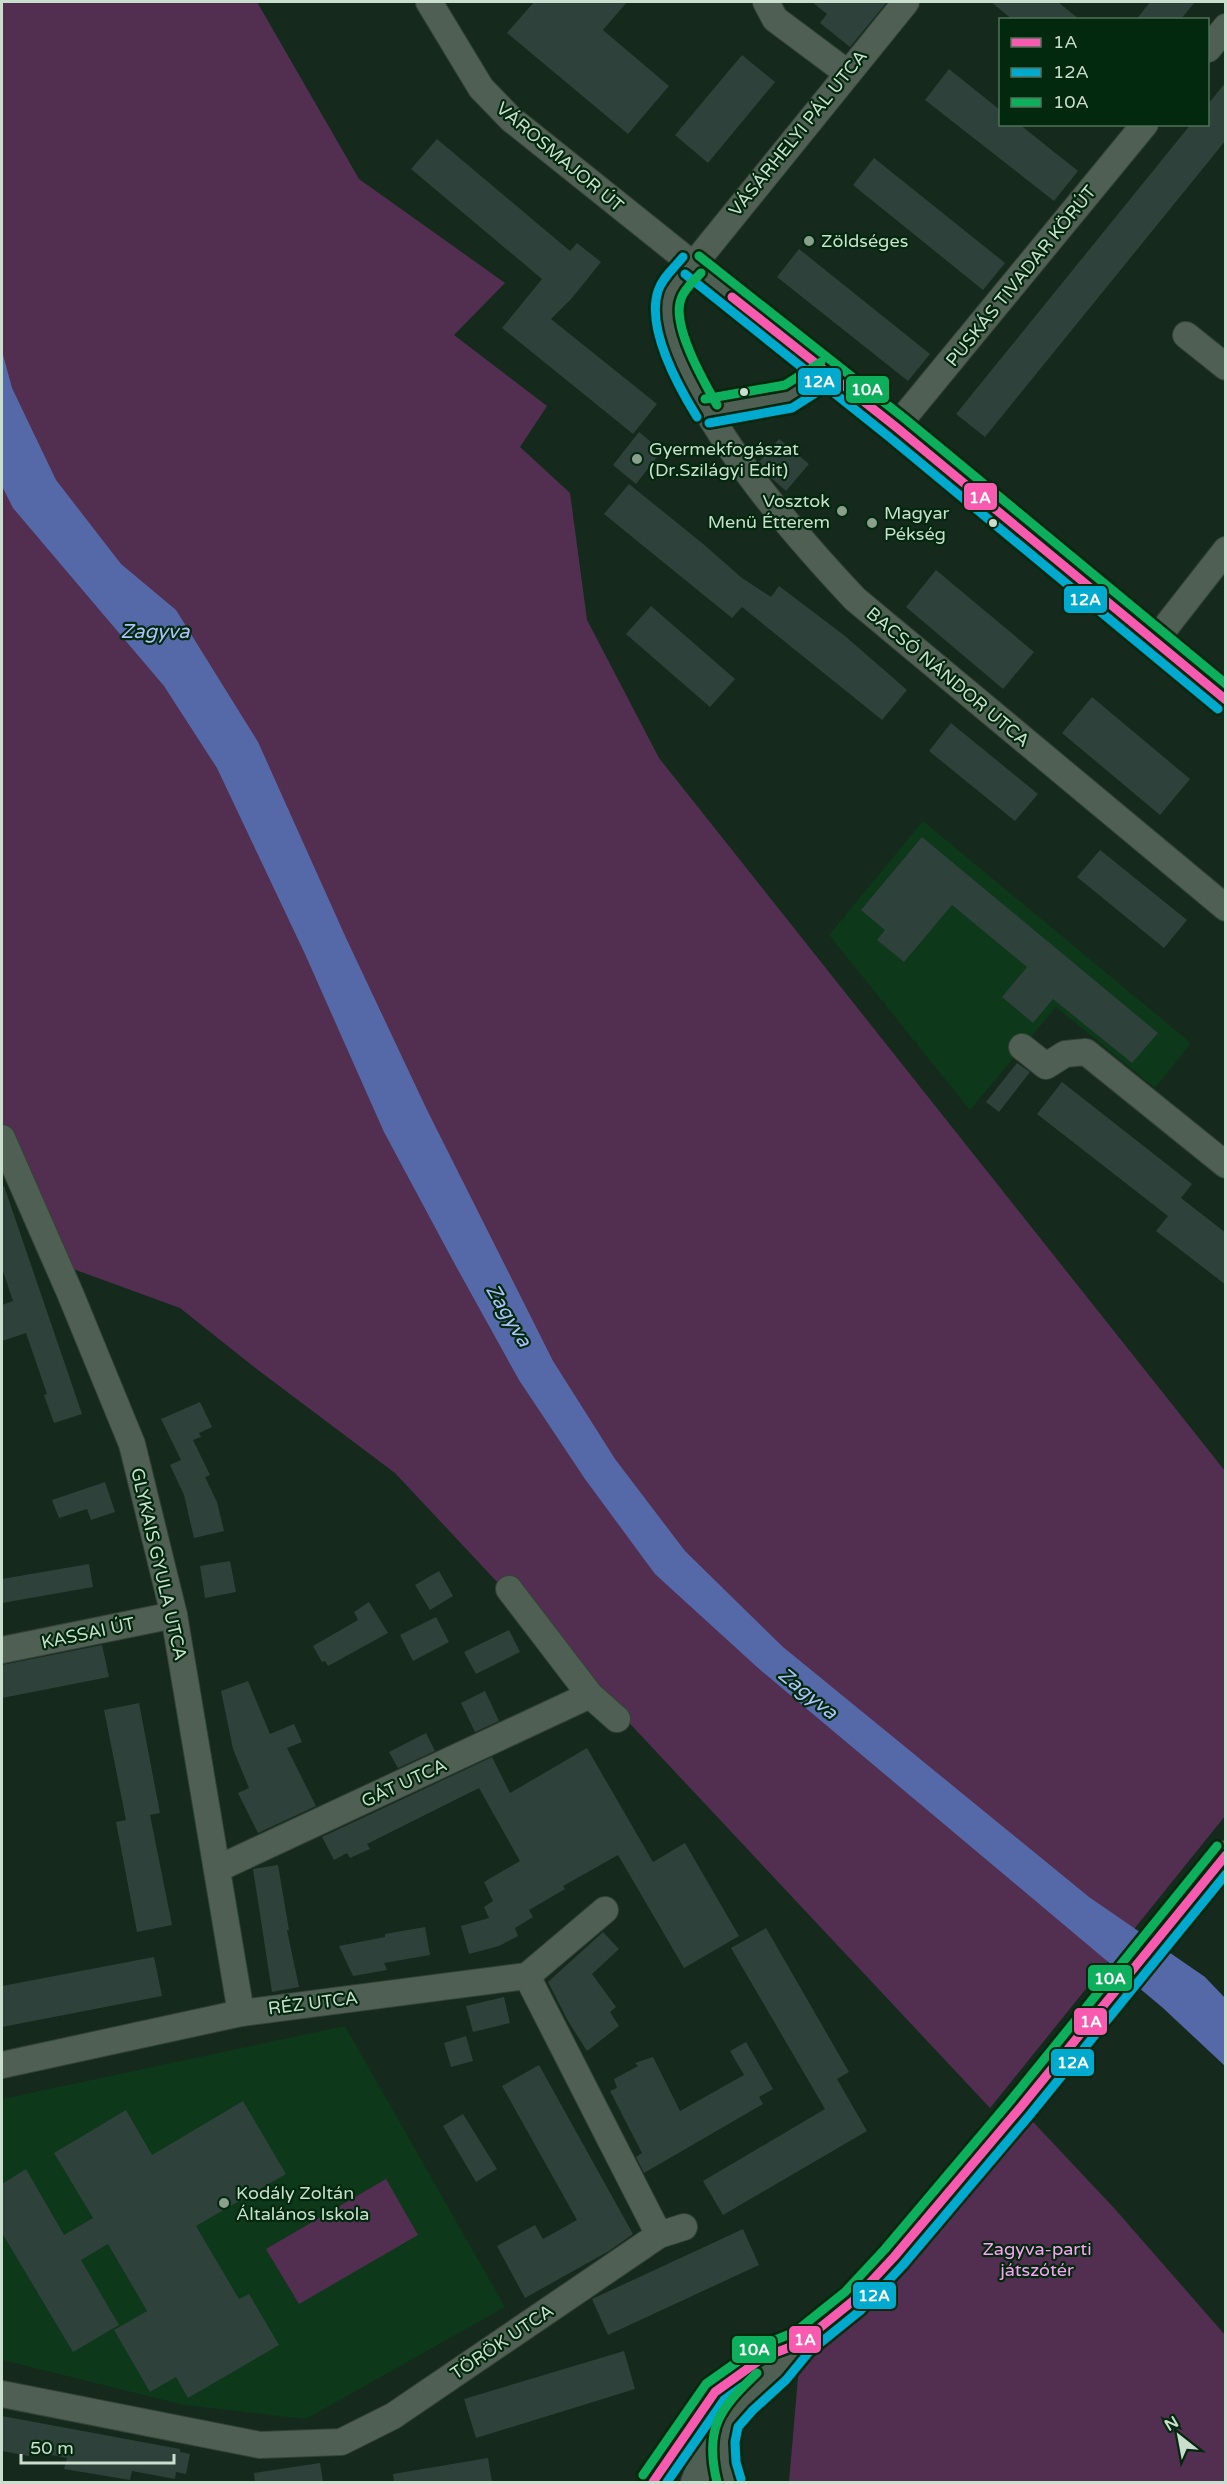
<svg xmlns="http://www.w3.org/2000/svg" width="1227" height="2484" viewBox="0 0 1227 2484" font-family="'Varela Round',sans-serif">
<rect width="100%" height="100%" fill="#152a1c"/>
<g fill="#0d381a">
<polygon points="923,821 1191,1043 1155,1088 1056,1007 970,1110 829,935"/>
<polygon points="345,2026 505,2307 306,2419 184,2405 2,2360 2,2099"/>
</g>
<g fill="#522f51">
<polygon points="2,2 257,2 359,179 505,283 454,335 547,406 520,447 570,493 587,620 659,758 1225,1471 1225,1816 990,2108 395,1473 258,1370 180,1308 65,1266 2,1152"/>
<polygon points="1020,2108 1114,2208 1225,2335 1225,2482 789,2482 801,2343"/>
<polygon points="386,2179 418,2235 299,2304 266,2249"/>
</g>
<polygon fill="#5569a8" points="2,351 12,388 56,480 121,564 176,610 258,742 346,938 427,1110 553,1361 615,1459 685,1551 783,1647 1089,1897 1205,1977 1225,1998 1225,2066 1163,2008 757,1667 655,1574 585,1479 519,1380 452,1259 384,1132 305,954 217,768 164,686 13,508 2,486"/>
<g fill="#2e413b">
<polygon points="534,2 627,2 603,30 669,86 628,134 507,33"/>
<polygon points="812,2 887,2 850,47 820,23 827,14"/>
<polygon points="991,2 1058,2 1080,20 1013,20"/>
<polygon points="1150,2 1195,2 1180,20 1136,20"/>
<polygon points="742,55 775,82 708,163 675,135"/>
<polygon points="949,69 1000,110 1000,124 1019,124 1078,171 1054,201 925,100"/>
<polygon points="1226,82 1226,140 985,437 956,414 1191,124 1208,124 1208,104"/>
<polygon points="437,139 570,251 577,243 601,262 572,298 551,319 657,404 633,434 502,328 542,279 411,169"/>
<polygon points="874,158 1005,263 983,290 853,185"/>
<polygon points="799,249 930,354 908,381 777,277"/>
<polygon points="639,432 662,451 636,484 613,465"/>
<polygon points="779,439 809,464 786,491 769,476 759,462"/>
<polygon points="629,484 702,543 742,578 771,597 779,586 845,636 907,690 882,720 742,607 732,618 604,514"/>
<polygon points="936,570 1034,652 1003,689 906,607"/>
<polygon points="651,606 735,679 710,707 626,634"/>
<polygon points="1092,697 1190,779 1160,815 1062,733"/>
<polygon points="951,723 1038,794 1015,821 929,751"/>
<polygon points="922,837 1158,1033 1132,1063 1053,999 1033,1023 1002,997 1027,967 952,905 904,962 877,940 885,930 861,910"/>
<polygon points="1100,850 1187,920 1164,948 1077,877"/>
<polygon points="1017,1063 1030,1072 999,1112 986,1102"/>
<polygon points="1062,1082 1192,1184 1181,1198 1226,1233 1226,1285 1156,1231 1168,1216 1037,1114"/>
<polygon points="4,1186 82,1414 54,1423 44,1395 47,1394 26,1333 2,1341 2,1305 13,1301 2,1268 2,1187"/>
<polygon points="200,1402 212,1427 199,1433 201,1437 193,1440 210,1475 205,1477 217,1502 224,1531 194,1538 184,1495 170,1465 181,1460 161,1419"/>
<polygon points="105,1482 115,1512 91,1520 87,1509 59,1518 52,1500"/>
<polygon points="230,1561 236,1592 205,1598 200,1566"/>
<polygon points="89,1564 93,1587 2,1603 2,1579"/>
<polygon points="439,1571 453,1596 430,1610 415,1585"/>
<polygon points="369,1602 388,1633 328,1666 325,1661 322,1662 313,1646 358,1620 354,1612"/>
<polygon points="436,1617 449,1642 413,1661 400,1635"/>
<polygon points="509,1630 520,1652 476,1674 464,1652"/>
<polygon points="102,1645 109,1677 2,1698 2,1665"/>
<polygon points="248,1681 270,1734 294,1724 302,1742 287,1748 316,1806 258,1833 238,1793 249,1788 233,1749 221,1691"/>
<polygon points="485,1691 499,1721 475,1732 461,1703"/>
<polygon points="139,1703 160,1813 150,1815 172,1925 137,1932 116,1822 126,1820 104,1710"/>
<polygon points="426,1733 435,1751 398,1768 389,1752"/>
<polygon points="587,1748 653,1862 685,1843 739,1936 684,1968 618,1855 563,1886 565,1889 529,1910 533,1917 515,1928 518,1936 499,1946 469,1954 461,1926 489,1918 484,1907 493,1901 484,1882 520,1861 479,1788 367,1844 370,1849 350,1858 347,1853 334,1860 322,1837 492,1757 510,1793"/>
<polygon points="278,1865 289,1930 287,1930 299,1987 272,1992 253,1869"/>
<polygon points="425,1927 430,1955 384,1963 387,1970 353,1976 339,1946 385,1937 385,1934"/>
<polygon points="766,1928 849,2072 837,2079 867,2131 723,2215 703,2181 825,2109 731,1948"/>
<polygon points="603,1932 619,1949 592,1974 616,2007 610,2012 619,2026 587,2051 568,2021 548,1982"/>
<polygon points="154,1957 162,1996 2,2027 2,1986"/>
<polygon points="504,1997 510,2023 473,2032 466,2006"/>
<polygon points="466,2036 473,2061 451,2067 444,2043"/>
<polygon points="746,2042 773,2089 759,2097 763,2104 644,2173 636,2157 642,2153 610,2091 617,2088 614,2079 638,2066 635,2063 653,2057 680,2111 744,2075 730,2051"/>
<polygon points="539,2065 633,2234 609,2251 525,2298 497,2246 535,2225 543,2239 577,2220 502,2086"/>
<polygon points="243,2101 286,2174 196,2226 239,2299 249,2294 279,2345 188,2398 176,2377 150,2392 114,2330 147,2311 108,2244 81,2260 119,2325 73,2352 2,2233 2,2184 26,2169 64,2235 93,2218 54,2153 126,2110 152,2155"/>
<polygon points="463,2114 497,2169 476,2182 443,2126"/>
<polygon points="743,2229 759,2265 608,2335 592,2299"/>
<polygon points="624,2351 635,2389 476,2438 464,2399"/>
<polygon points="2,2416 180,2449 180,2452 190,2454 186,2474 176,2472 175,2479 132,2471 130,2480 64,2469 67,2458 30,2451 29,2456 2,2451"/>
<polygon points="488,2458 492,2482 394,2482 393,2474"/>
<polygon points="320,2463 323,2482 255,2482 254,2473"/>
</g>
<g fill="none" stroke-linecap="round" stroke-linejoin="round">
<defs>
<g id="minor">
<polyline points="429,2 481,88 511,119 896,427 1226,700"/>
<polyline points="766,2 775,19 846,72"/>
<path d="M906,2L669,295C669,302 668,310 668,317C669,332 677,348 682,361C717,445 793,533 855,599L1226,908"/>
<polyline points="1208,49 1226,27"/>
<polyline points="1186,335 1226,367"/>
<polyline points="707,411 789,396 827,372"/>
<polyline points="896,427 1145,124"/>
<polyline points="1154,642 1226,550"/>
<polyline points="1022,1047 1046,1066 1065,1054 1086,1052 1226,1165"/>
<polyline points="2,1138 70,1293 132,1444 174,1615 241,2013"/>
<polyline points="2,1650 174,1615"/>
<polyline points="590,1695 617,1719"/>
<polyline points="217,1869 590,1695 509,1589"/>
<polyline points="527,1976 659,2235"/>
<polyline points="2,2065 241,2013 527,1976 605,1910"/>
<polyline points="2,2394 260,2445 341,2442 393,2416 659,2235 684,2227"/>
<path d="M727,2422C723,2444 723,2461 729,2482"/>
<path d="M653,2482L715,2392C739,2369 767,2355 798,2344"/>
<polyline points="694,2482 709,2445 722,2428 744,2402 777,2372 801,2343 853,2301 894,2257 1020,2108 1226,1854"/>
</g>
</defs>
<use href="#minor" stroke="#334337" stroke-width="28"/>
<use href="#minor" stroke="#505f53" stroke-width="26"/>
<defs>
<g id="bus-1">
<polyline points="732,297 896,427 1226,700"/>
<polyline points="653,2482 715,2392 764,2357 801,2343 853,2301 894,2257 1020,2108 1226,1855"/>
</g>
<g id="bus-2">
<path d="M683,257C674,268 662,278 658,291C646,328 678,386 697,417"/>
<polyline points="685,274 888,436 1218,709"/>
<polyline points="709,423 792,408 833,382"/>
<polyline points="741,2479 736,2462 735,2442 738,2427 753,2410 786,2380 809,2352 861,2310 903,2265 1029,2116 1226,1874"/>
<polyline points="667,2482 724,2400 742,2387"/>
</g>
<g id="bus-3">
<polyline points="699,256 904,418 1226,684"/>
<path d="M701,273C695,280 684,289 681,299C671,325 704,382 717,405"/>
<polyline points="705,399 785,385 821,362"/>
<polyline points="643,2475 706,2384 758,2347 795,2332 845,2292 885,2249 1011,2100 1217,1846"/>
<path d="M717,2482C704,2429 719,2409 757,2373"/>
</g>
</defs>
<use href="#bus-1" stroke="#02280e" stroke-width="14"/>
<use href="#bus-2" stroke="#02280e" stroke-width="14"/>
<use href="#bus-3" stroke="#02280e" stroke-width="14"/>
<use href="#bus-1" stroke="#f75aaf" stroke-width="9"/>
<use href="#bus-2" stroke="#00a9ce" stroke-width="9"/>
<use href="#bus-3" stroke="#0daf5c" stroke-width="9"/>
</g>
<g fill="#8a9f8e" stroke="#02280e" stroke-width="2">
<circle cx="809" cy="241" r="6"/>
<circle cx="637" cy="459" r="6"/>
<circle cx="842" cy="511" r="6"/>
<circle cx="872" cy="523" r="6"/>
<circle cx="224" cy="2203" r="6"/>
</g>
<g fill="#c9decc" stroke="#02280e" stroke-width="2">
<circle cx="744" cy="392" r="5"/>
<circle cx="993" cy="523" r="5"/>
</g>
<g text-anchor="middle" stroke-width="4.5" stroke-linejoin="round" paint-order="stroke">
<g font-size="18" fill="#c9decc" stroke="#02280e">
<text transform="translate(798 133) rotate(-51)" y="6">VÁSÁRHELYI PÁL UTCA</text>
<text transform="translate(560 157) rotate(40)" y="6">VÁROSMAJOR ÚT</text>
<text transform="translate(1021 276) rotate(-51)" y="6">PUSKÁS TIVADAR KÖRÚT</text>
<text transform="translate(948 677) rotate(40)" y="6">BACSÓ NÁNDOR UTCA</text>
<text transform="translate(159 1564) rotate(77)" y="6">GLYKAIS GYULA UTCA</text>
<text transform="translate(88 1633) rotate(-12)" y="6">KASSAI ÚT</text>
<text transform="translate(404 1783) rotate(-25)" y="6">GÁT UTCA</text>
<text transform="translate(313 2003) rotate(-7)" y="6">RÉZ UTCA</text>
<text transform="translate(502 2342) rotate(-34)" y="6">TÖRÖK UTCA</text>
</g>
<g font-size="18" fill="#c9decc" stroke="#02280e" text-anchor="start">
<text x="821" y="247">Zöldséges</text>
<text x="649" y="455">Gyermekfogászat<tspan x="649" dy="21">(Dr.Szilágyi Edit)</tspan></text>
<text x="830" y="507" text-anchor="end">Vosztok<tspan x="830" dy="21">Menü Étterem</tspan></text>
<text x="884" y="519">Magyar<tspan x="884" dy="21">Pékség</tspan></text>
<text x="236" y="2199">Kodály Zoltán<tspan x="236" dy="21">Általános Iskola</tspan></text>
</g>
<g font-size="18" fill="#faa3f2" stroke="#02280e">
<text x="1037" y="2255">Zagyva-parti<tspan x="1037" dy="21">játszótér</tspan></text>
</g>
<g font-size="20" font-style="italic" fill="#acc0fa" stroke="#02280e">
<text x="155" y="638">Zagyva</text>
<text transform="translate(509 1315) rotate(59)" y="7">Zagyva</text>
<text transform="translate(808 1693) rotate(39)" y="7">Zagyva</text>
</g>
</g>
<g stroke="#02280e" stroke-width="2">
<rect x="797" y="367" width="45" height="29" rx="6" fill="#00a9ce"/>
<rect x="845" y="375" width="45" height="29" rx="6" fill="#0daf5c"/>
<rect x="963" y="482" width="35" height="29" rx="6" fill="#f75aaf"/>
<rect x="1063" y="585" width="45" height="29" rx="6" fill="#00a9ce"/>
<rect x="1087" y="1964" width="46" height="28" rx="6" fill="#0daf5c"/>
<rect x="1073" y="2007" width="35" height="29" rx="6" fill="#f75aaf"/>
<rect x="1050" y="2048" width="45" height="29" rx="6" fill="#00a9ce"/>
<rect x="852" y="2281" width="45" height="29" rx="6" fill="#00a9ce"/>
<rect x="788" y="2325" width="34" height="29" rx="6" fill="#f75aaf"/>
<rect x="731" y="2335" width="46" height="29" rx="6" fill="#0daf5c"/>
</g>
<g font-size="16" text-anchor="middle" font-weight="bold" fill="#fff">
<text x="819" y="387">12A</text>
<text x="867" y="395">10A</text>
<text x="980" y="503">1A</text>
<text x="1085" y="605">12A</text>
<text x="1110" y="1984">10A</text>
<text x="1091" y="2027">1A</text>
<text x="1073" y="2068">12A</text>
<text x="874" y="2301">12A</text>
<text x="805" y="2345">1A</text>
<text x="754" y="2355">10A</text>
</g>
<rect width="1227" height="2484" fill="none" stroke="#c9decc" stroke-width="6"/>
<rect x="999" y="18" width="210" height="108" fill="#02280e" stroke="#52715a" stroke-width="1.5"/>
<rect x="1011" y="38" width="30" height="9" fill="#f75aaf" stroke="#52715a" stroke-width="1.5"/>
<text x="1053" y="48" font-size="18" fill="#c9decc">1A</text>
<rect x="1011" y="68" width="30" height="9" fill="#00a9ce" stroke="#52715a" stroke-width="1.5"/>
<text x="1053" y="78" font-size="18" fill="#c9decc">12A</text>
<rect x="1011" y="98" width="30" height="9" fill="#0daf5c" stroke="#52715a" stroke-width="1.5"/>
<text x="1053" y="108" font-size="18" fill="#c9decc">10A</text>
<g transform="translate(1179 2436) rotate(329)" stroke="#02280e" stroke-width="4.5" paint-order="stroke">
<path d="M0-4.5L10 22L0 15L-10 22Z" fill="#c9decc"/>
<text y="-9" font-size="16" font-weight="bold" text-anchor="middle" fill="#c9decc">N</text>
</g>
<path d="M21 2454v9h153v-9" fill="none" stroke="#c9decc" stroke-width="3"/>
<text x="30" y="2454" font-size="18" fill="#c9decc" stroke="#02280e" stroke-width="4.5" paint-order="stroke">50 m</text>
</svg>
